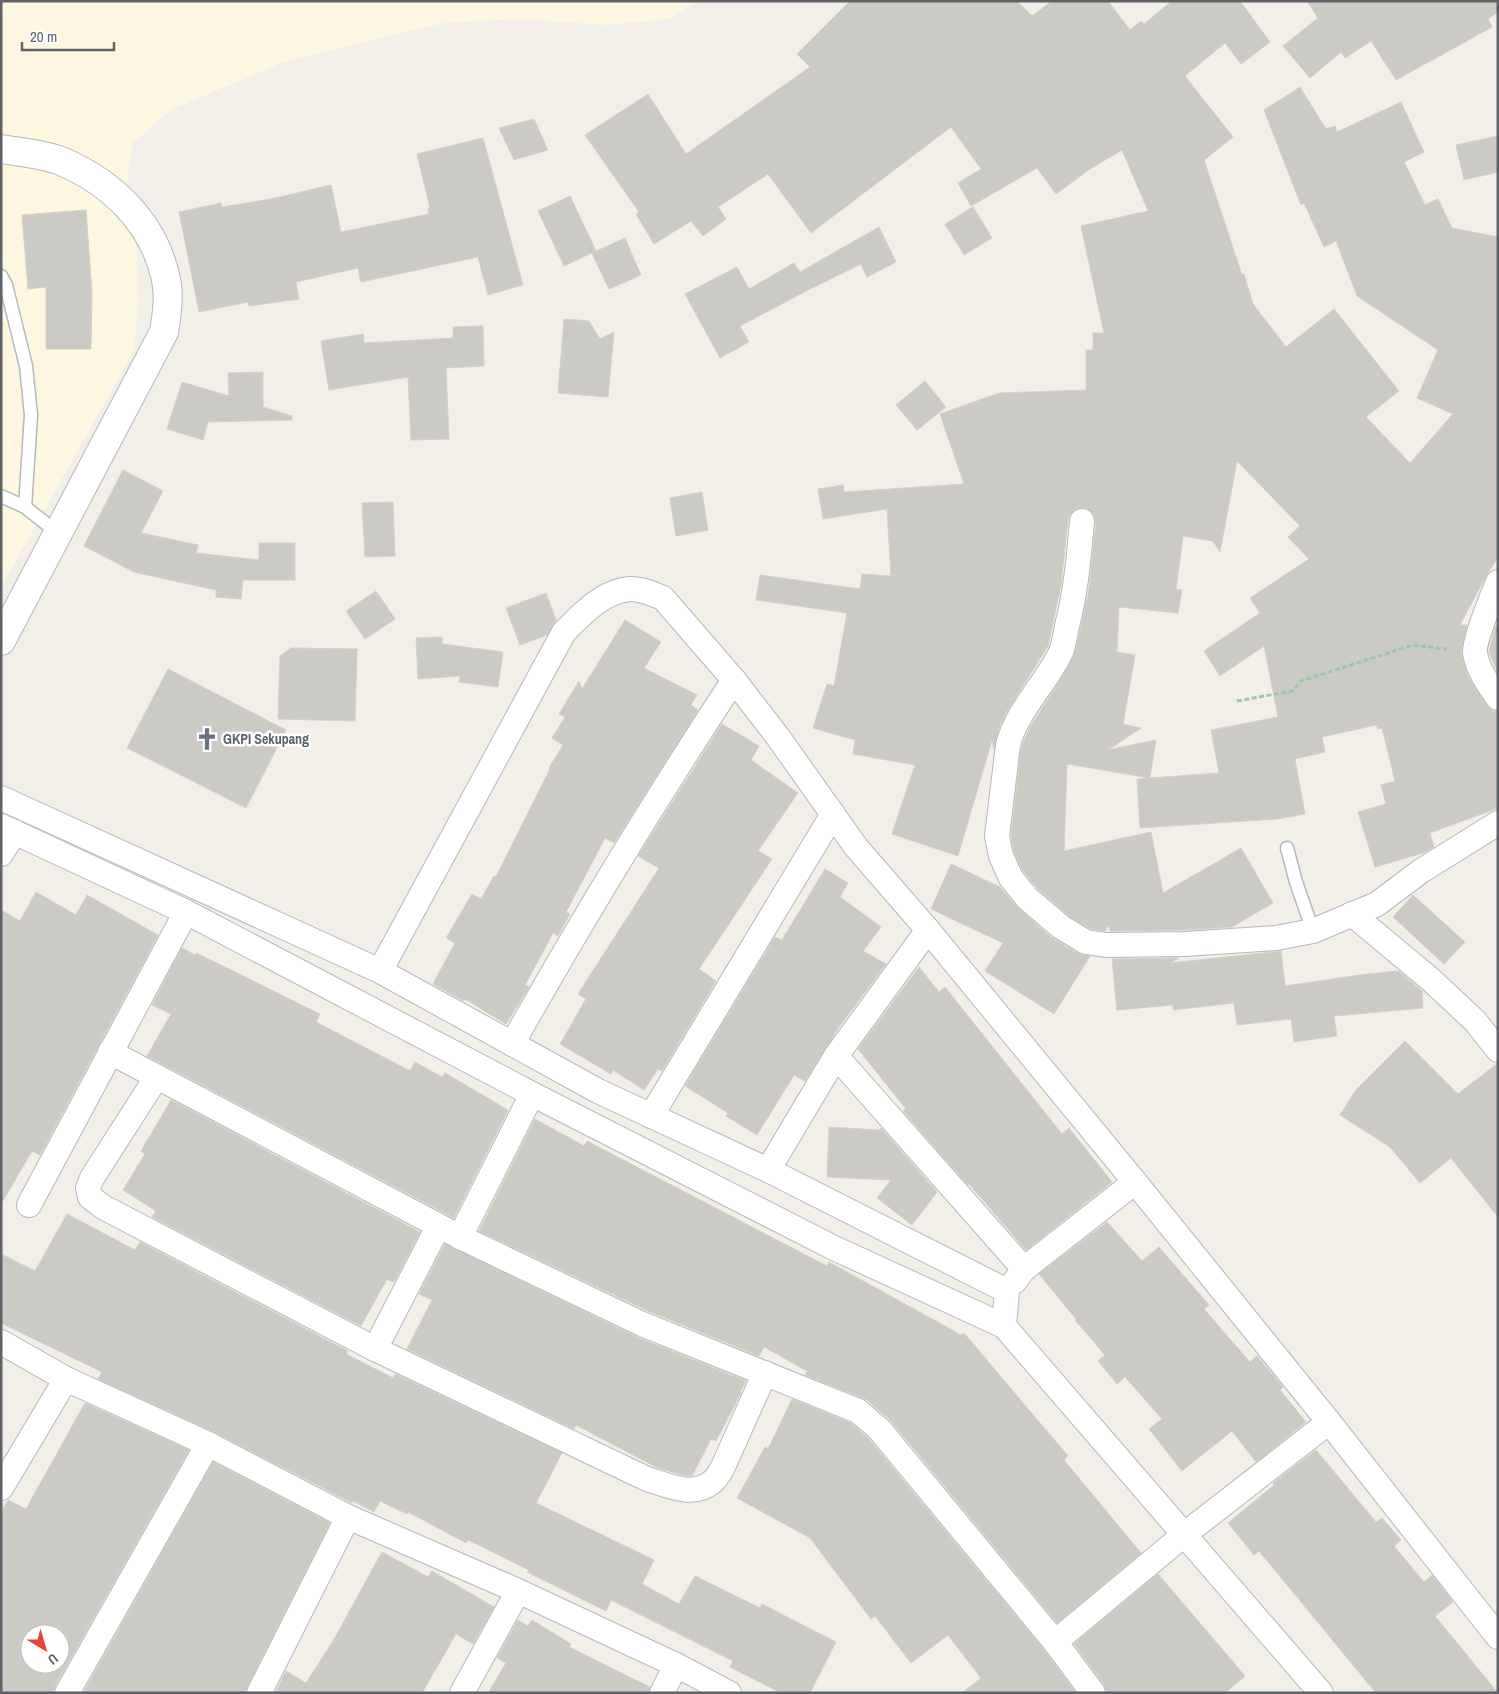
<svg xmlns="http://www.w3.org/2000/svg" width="1499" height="1694" viewBox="0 0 1499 1694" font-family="'Archivo Narrow',sans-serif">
<rect width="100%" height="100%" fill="#f1efe8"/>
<polygon fill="#fef7e0" points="1,1 700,1 669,19 604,25 523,19 448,22 286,61 170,110 133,143 123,206 137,250 138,305 134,350 1,587"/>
<g fill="#cccac5" stroke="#d6d1c6" fill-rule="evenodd">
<polygon points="850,1 1017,1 1032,16 1052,1 1108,1 1130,30 1141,21 1144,24 1172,1 1240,1 1270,42 1241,64 1225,43 1185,76 1233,137 1204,160 1242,275 1244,274 1253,304 1286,347 1334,309 1399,391 1366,417 1410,463 1453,414 1417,398 1438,350 1357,296 1336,241 1324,247 1304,203 1301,205 1264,110 1300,87 1326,129 1335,126 1337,132 1401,102 1424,152 1404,162 1425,205 1438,199 1452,228 1498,237 1498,557 1486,576 1460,625 1467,625 1461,653 1468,676 1487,706 1492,710 1498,711 1498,808 1430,833 1434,847 1423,853 1375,867 1358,812 1386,804 1381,785 1395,781 1382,728 1378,729 1376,725 1322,737 1325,752 1295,759 1305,814 1277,819 1140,828 1137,779 1219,773 1211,730 1278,717 1264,646 1220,676 1204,651 1260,613 1250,598 1309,559 1288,537 1300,526 1237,461 1220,552 1213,541 1183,536 1176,589 1182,590 1178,613 1119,607 1117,652 1135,655 1123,724 1141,728 1108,750 1156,740 1150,778 1067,764 1064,851 1151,832 1163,893 1241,848 1273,903 1232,927 1184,930 1110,931 1109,925 1105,931 1091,929 1069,916 1037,888 1023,871 1014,852 1011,835 1021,748 1030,727 1066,671 1076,649 1089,589 1096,522 1094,515 1089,510 1084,507 1076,509 1070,514 1068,519 1061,585 1048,646 1006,713 999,728 994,750 992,740 958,856 892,834 915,765 853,754 855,740 813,728 827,684 834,686 847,613 756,600 760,575 860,589 862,574 891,576 887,509 823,519 818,489 843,485 844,492 964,484 940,414 999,393 1086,390 1086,350 1093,350 1093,333 1104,333 1081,226 1148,211 1122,150 1090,169 1056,194 1037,168 971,206 958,183 981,169 951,127 811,233 768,174 718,207 726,219 703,236 691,221 654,244 636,214 639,212 585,135 648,94 686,154 810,67 797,54"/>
<polygon points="1307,1 1498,1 1498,12 1488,19 1492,27 1396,80 1371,41 1345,58 1341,52 1310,78 1283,46 1318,18"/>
<polygon points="534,119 548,150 514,160 499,128"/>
<polygon points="1498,136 1498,172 1464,180 1456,145"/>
<polygon points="483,138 523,285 488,295 478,257 361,282 358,268 296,282 299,299 249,306 248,302 199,312 179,212 221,203 222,207 271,199 331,185 341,232 429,214 428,209 430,208 417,154"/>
<polygon points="570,196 596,251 564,266 538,211"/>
<polygon points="973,207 992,238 964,255 945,224"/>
<polygon points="86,210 92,293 91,349 46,349 46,287 28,289 22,215"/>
<polygon points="879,227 896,262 867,277 861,264 808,290 740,326 749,342 720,358 685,294 737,267 749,289 794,263 800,272"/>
<polygon points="625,238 641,275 609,289 592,253"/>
<polygon points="564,319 589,321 600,339 614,332 608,397 558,393"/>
<polygon points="483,326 484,366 446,368 449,439 411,440 408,377 329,390 321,341 363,334 364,343 453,338 453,327"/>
<polygon points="263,372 263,407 292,416 292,420 208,422 203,440 167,429 182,382 229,396 228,373"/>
<polygon points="925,381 946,407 917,430 896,405"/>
<polygon points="123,470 163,491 141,533 198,545 196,553 259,560 259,543 295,543 295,580 243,580 241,599 216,597 216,590 134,572 84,546"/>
<polygon points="702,492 708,530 676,536 670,498"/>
<polygon points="393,502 395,556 365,557 362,503"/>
<polygon points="376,591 395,619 365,639 346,611"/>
<polygon points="546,593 556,620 547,635 520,645 506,608"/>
<polygon points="625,620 661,642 644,668 697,695 691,705 698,710 614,843 605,838 566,912 570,914 558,936 553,933 525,985 529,987 506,1024 465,999 464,1001 433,984 455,943 446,938 472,894 481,899 494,876 496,877 550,769 549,768 563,745 552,738 565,717 559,714 579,681 582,689"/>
<polygon points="1495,627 1498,627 1498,673 1489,652"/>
<polygon points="442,637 442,644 503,652 498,687 459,682 460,676 418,679 416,638"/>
<polygon points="291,648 357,649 355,721 278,719 280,656"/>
<polygon points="168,669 286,730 246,808 127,748"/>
<polygon points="722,724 759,746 751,760 798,793 758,851 772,859 699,969 716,981 662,1071 658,1069 644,1090 613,1070 611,1074 560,1044 586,999 578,994 659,868 638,856"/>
<polygon points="951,864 1000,887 1018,908 1052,938 1079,954 1090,956 1054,1014 985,971 1003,943 931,909"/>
<polygon points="825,869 848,883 840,897 881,927 863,951 886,964 839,1027 805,1081 794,1075 757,1135 726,1116 728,1113 685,1086 775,937 782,940"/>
<polygon points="36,892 76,915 87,895 158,935 40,1155 32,1151 1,1204 1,910 20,921"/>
<polygon points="1413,895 1465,942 1444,964 1393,917"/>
<polygon points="182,948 195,955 196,953 229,969 320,1014 316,1022 410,1071 415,1062 442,1077 445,1073 508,1110 454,1218 147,1056 171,1014 152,1005"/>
<polygon points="1281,951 1285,986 1367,974 1399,971 1422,991 1423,1008 1334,1016 1337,1036 1294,1042 1291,1019 1237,1025 1234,1003 1173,1010 1173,1005 1117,1010 1112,959 1179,958 1170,963"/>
<polygon points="919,967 939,992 945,987 1062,1134 1069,1128 1112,1182 1026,1250 969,1184 968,1185 903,1111 906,1109 858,1049"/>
<polygon points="1405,1041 1458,1094 1498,1063 1498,1217 1451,1158 1420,1183 1390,1147 1340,1115 1356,1090"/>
<polygon points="171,1100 420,1232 394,1282 387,1279 361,1326 152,1217 156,1211 123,1190 145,1154 141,1151"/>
<polygon points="535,1119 584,1146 587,1141 827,1266 829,1262 961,1335 964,1333 1068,1456 1064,1460 1141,1553 1057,1623 890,1420 867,1400 805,1375 807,1371 764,1347 759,1356 648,1311 479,1231"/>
<polygon points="829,1127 880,1130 881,1128 937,1192 912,1225 877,1198 891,1180 827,1177"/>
<polygon points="67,1214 135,1250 140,1242 348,1351 346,1354 393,1378 395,1374 562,1453 536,1503 654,1560 642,1584 679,1604 695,1576 760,1608 762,1604 836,1642 810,1693 781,1693 730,1667 733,1661 611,1600 606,1611 527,1572 529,1570 468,1540 466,1543 408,1512 407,1514 380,1501 374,1512 353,1501 352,1503 214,1432 98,1379 102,1372 1,1323 1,1254 35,1271"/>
<polygon points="1107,1222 1142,1261 1159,1247 1209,1305 1204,1309 1250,1362 1257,1356 1283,1387 1280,1390 1306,1422 1256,1462 1232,1431 1182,1471 1149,1429 1162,1419 1125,1377 1117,1384 1098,1361 1105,1355 1075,1320 1076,1319 1039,1274"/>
<polygon points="445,1244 637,1337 746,1381 740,1392 741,1393 739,1397 716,1441 711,1439 692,1476 682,1475 658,1468 576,1425 574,1429 407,1349 432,1300 419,1294"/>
<polygon points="792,1399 851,1423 869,1439 1044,1650 1076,1693 962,1693 981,1678 948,1635 911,1663 875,1616 871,1619 810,1538 737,1498 765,1447 768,1449"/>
<path d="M85,1403L189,1450L55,1686L53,1693H1V1513L8,1500L26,1509ZM30,1634H60V1664H30Z"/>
<polygon points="1316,1450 1376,1522 1382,1518 1401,1540 1394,1546 1424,1582 1432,1575 1453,1602 1435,1616 1498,1693 1376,1693 1259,1551 1254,1555 1228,1523 1274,1485 1273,1483"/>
<polygon points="213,1462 330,1523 247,1687 245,1693 83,1693"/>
<polygon points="382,1552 428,1577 432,1571 494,1607 473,1644 456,1634 422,1693 275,1693 286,1671 306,1683 333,1641"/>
<polygon points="1158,1574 1245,1676 1225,1693 1107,1693 1104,1685 1074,1644"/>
<polygon points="518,1620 528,1626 532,1620 571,1644 569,1647 650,1687 648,1693 488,1693 506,1663 497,1658"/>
</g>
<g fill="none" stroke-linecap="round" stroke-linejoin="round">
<defs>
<g id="service">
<polyline points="1,276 6,285 26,366 31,415 25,507"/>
<polyline points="1,496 25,507 58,533"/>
<polyline points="1287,848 1296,882 1313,931"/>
</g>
<g id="minor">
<path d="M1082,521C1079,556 1076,591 1067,626C1065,635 1064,644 1061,652C1045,685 1017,710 1008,745L997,836L1001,856L1011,878L1027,898L1061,927L1086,942L1106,945L1185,944L1276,938L1313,931L1377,904L1421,871L1498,823"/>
<path d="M1498,582C1493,594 1473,643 1475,653C1478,670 1488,684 1498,698"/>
<polyline points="1,798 380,971 598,1091 768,1170 1007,1291 1004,1326"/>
<polyline points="1,826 186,912 532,1094 834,1248 1004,1326 1321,1693"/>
<polyline points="1,854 15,832"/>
<polyline points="1352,914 1430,979 1475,1021 1498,1050"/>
<path d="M380,971L564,632C582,614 602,592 629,589C640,588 653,594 663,598L734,680L778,737L856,847L928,930L1135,1182L1329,1422L1498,1637"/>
<path d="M512,1044C582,920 656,798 734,680"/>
<polyline points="110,1052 460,1237 642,1324 858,1411 879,1429 1055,1642 1093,1693"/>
<polyline points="836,1056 1024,1269"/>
<path d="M156,1078L92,1178L88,1188L90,1197L103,1207L375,1349L647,1479C667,1485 693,1498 712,1482C716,1479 719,1474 722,1469L765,1373"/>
<polyline points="651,1116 833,814"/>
<polyline points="768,1170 836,1056 928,930"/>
<polyline points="29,1205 186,912"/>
<polyline points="460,1237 532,1094"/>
<polyline points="1015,1281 1024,1269 1135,1182"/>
<polyline points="1,1342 66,1379 208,1444 348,1517 518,1591 676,1665 729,1693"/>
<polyline points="375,1349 438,1227"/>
<polyline points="1,1488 66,1379"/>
<polyline points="1055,1642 1185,1534 1329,1422"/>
<polyline points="67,1693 208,1444"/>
<polyline points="259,1693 348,1517"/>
<polyline points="462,1693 518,1591"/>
<polyline points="662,1693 676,1665"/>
</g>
<path id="tertiary" d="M1,149C19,152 44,154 61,161C111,182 152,221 165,275C170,294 167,313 164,332L1,641"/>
</defs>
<use href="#service" stroke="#b5b8bc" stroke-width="15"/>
<use href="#minor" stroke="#b5b8bc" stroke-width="26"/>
<use href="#tertiary" stroke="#b5b8bc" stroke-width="30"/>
<polyline stroke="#9cc7a9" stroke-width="3" stroke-dasharray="5 2.5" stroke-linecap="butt" points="1237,701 1292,691 1301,681 1413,645 1447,649"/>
<use href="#service" stroke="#fff" stroke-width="12"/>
<use href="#minor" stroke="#fff" stroke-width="24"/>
<use href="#tertiary" stroke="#fff" stroke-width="28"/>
</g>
<defs>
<symbol id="church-bare" viewBox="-9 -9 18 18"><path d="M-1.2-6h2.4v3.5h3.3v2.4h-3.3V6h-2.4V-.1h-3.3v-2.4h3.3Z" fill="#6b7280" stroke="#fff" stroke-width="2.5" paint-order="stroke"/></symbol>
</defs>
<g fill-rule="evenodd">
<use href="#church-bare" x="191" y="723" width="32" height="32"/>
</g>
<g text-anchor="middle" stroke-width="5" stroke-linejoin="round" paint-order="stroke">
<g font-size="14" font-weight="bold" fill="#5b616d" stroke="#fff" text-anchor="start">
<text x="223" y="744">GKPI Sekupang</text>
</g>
</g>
<rect width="1499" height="1694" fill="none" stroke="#5f6368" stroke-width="5"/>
<g transform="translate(45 1649) rotate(142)"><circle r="24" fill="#ffffff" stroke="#bfc1c3"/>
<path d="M0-4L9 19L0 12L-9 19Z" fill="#ea4335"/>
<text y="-8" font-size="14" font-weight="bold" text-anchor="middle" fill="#5f6368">U</text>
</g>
<path d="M22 42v8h92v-8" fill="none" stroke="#5f6368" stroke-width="2.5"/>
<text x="30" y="42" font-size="15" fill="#5f6368" stroke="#ffffff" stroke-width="4" paint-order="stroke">20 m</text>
</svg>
